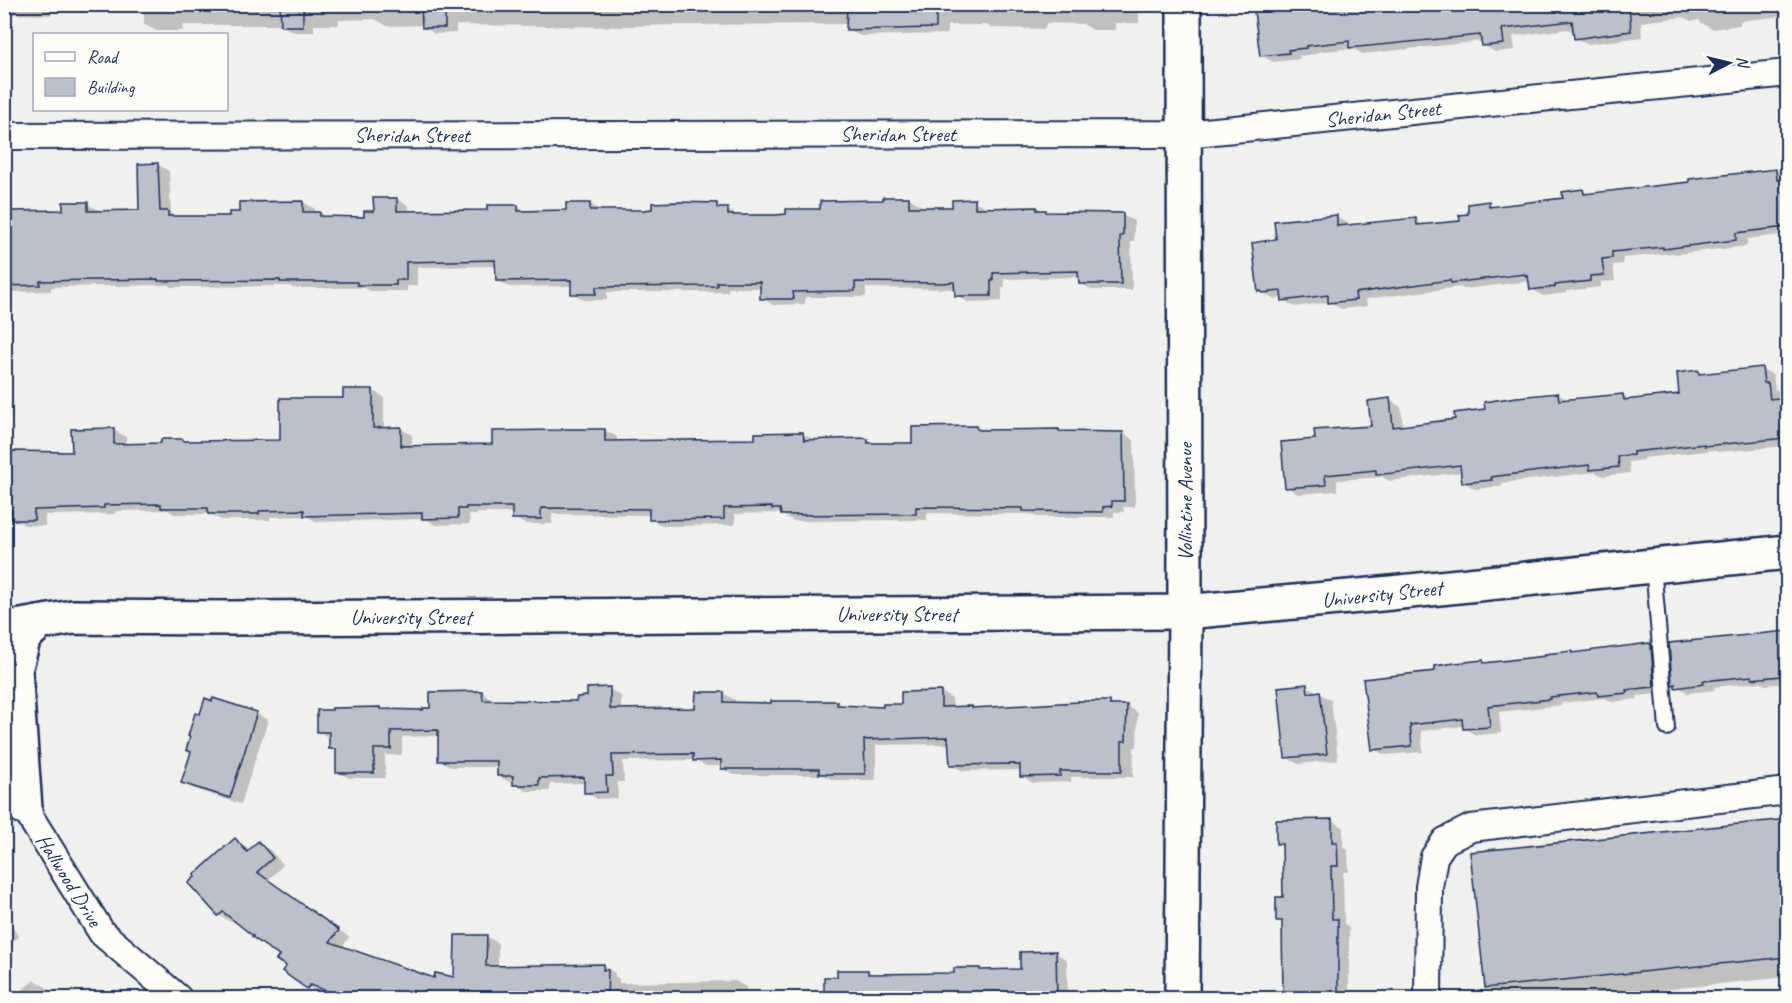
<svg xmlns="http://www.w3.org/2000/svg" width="1792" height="1003" viewBox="0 0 1792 1003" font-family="Caveat,sans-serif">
<rect width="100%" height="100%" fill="#f0f0ee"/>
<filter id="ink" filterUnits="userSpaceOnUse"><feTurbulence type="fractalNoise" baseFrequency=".0167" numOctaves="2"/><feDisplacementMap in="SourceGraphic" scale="12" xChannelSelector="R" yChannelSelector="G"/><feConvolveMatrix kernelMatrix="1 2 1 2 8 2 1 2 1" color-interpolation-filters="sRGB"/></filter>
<g filter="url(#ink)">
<g fill="#0003">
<polygon points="4,4 51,4 51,15 9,14 9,31 4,31"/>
<polygon points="144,4 1139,4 1139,23 1115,23 1115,30 1093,30 1083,24 1046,23 1045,29 992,28 986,25 947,25 947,34 860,36 848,29 848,24 687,25 624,26 624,27 456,25 456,33 435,34 423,27 423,25 387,26 375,19 339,20 339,25 314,25 314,32 294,32 281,25 183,25 183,31 156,31 144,24"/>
<polygon points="1255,4 1788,4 1788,15 1740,21 1740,25 1712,29 1700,22 1700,20 1691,21 1684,17 1641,22 1642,37 1587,44 1575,38 1574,32 1567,29 1513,36 1515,50 1495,52 1483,45 1483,41 1362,54 1353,48 1317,52 1317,54 1299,56 1300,59 1273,62 1262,56"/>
<polygon points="157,164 169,171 171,214 177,218 230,218 240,213 303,202 315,209 315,213 320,213 327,217 365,218 397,199 409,206 408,212 489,211 518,206 528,212 568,212 590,204 602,211 644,212 716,205 739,216 776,216 909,198 920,205 920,209 953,208 974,201 986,207 986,209 1037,208 1049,213 1122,215 1134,221 1134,242 1131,242 1132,290 1092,290 1080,283 1080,277 1004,279 1005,287 1002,287 1002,301 968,302 956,295 956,289 866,288 866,297 805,297 805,304 773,305 762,298 762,288 728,288 728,292 607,292 607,300 584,300 573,293 573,286 509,287 497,280 497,266 417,267 417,286 407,286 407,291 370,291 364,288 293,288 290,286 171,287 168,285 51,287 51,291 12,292 4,287 4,214 65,212 87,204 99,210 99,212 141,212"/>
<polygon points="1776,171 1787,177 1788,234 1747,239 1747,246 1676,254 1673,253 1623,258 1623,264 1613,265 1615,281 1601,282 1601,287 1566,291 1566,293 1543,296 1532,289 1531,281 1464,289 1460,287 1366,299 1367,306 1341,309 1330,302 1295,307 1283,300 1283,298 1275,299 1259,291 1277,240 1336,217 1348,223 1348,227 1415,220 1425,226 1462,222 1488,203 1497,208 1564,199 1583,191 1589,194 1691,184"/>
<polygon points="1762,369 1773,375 1775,389 1779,391 1780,399 1788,399 1788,446 1717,452 1714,450 1644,458 1644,460 1629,462 1630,473 1603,476 1595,472 1502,483 1503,486 1475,489 1464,482 1463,472 1389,481 1383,477 1337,480 1337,491 1298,494 1287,487 1316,440 1372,427 1389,400 1401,407 1403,427 1457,421 1486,410 1558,394 1569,401 1623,395 1632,401 1681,395 1698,372 1703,375"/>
<polygon points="372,390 384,397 384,429 401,429 412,435 412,447 494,445 605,430 617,437 617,443 756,441 803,434 815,440 867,440 876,445 914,444 976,428 981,431 1058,431 1062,433 1123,433 1134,440 1135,507 1123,507 1124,512 1114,512 1114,517 1037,517 1030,514 927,513 927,520 794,521 782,515 782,513 735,514 735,525 662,526 650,519 650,515 552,514 552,524 525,524 514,518 514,513 477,513 477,515 469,515 470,524 435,525 426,519 317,522 307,516 270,517 270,520 221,520 211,514 174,514 168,510 116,511 115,514 45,515 45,526 25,525 13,519 13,514 4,509 13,471 73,454 73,430 114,430 126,437 126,445 162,444 183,440 186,442 282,442 344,399"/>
<polygon points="1788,632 1788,683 1765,685 1760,682 1714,687 1715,690 1688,693 1674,684"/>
<polygon points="1649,645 1661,652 1665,693 1637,696 1638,699 1611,702 1605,698 1561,703 1561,705 1499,712 1501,733 1476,735 1465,729 1464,726 1421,731 1423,752 1385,755 1373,749 1437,672 1483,661 1488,664"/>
<polygon points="1307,686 1331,700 1338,760 1298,764 1286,757"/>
<polygon points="609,689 621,696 621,711 696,710 723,693 735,700 735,704 837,702 846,707 885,709 902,705 941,692 952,699 953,708 1017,708 1110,703 1116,706 1127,706 1138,713 1137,747 1134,747 1133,777 1071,777 1071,782 1033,783 1021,776 1021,770 963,771 951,765 950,744 876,745 876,780 833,780 823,775 734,775 723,769 723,766 706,766 695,760 623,761 624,782 617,782 618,798 597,799 586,792 585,783 550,784 550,791 526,791 514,784 514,782 510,782 498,776 498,767 451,767 440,760 439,736 402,737 402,755 385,755 385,778 349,778 338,772 338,753 331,749 331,739 318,731 380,709 383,711 425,712 482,693 494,700 494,702 578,702"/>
<polygon points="214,700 257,714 268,720 241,804 194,789 183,782 201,716"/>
<polygon points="1332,820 1343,827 1343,847 1348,850 1349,872 1343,872 1344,924 1349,927 1349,995 1368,994 1375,998 1278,998 1278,995 1284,995 1284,923 1278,920 1284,898 1283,847 1278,843"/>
<polygon points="1788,820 1788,977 1581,998 1506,998 1487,987"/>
<polygon points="235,840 250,851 258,843 270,850 283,865 268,880 349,937 342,948 435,980 456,979 486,936 498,943 498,967 603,966 615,973 615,976 619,979 619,983 735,981 746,987 747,996 826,996 839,979 867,971 874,975 956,975 979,969 982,971 1021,970 1056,953 1067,960 1068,996 1121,996 1125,998 344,998 322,991 319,994 308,987 288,966 281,956 234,918 230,922 219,915"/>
<polygon points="4,914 19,937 4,946"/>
<polygon points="34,980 46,987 56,998 13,998"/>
</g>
<g fill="#bbc0ca" stroke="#1b2f5e" stroke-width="1.5">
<polygon points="280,4 303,4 303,26 281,26"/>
<polygon points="421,4 445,4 445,28 422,28"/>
<polygon points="847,4 936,4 936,28 846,30"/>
<polygon points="1253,4 1629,4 1631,31 1574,39 1572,21 1502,29 1504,44 1482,46 1480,35 1349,48 1349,41 1306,46 1306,48 1288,50 1289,53 1260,56"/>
<polygon points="158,163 160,211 168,211 168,216 229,216 229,212 239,212 239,202 303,201 303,212 320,212 320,216 364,217 364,211 374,211 373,198 397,198 397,211 487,210 487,205 518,205 518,211 566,210 566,203 590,203 590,210 644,210 652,209 652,203 677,202 717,203 717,208 728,208 728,215 776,215 786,214 786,209 820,209 820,201 883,200 883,197 909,197 909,207 952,207 952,200 975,199 975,208 1037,207 1037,210 1046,210 1046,212 1123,213 1123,236 1120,236 1121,284 1079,284 1078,271 993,273 993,281 991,281 991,296 955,296 954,282 943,283 855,282 855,291 793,292 794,299 760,299 760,282 717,282 717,286 596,287 596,294 571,294 571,280 496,281 495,260 406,262 406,280 396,280 396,285 357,285 357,282 280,282 280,280 158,281 158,279 40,281 40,285 4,286 4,216 11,216 11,211 63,210 63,202 88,202 88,211 139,210 138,164"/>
<polygon points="1776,169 1777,180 1788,179 1788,222 1785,222 1786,227 1736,233 1736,240 1663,249 1663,247 1612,252 1612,258 1602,259 1604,275 1590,276 1590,281 1555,285 1555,287 1530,290 1528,276 1526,277 1525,274 1451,283 1450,280 1355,293 1356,300 1328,303 1328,295 1282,301 1281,291 1262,293 1261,291 1258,292 1252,243 1276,239 1274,221 1337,215 1337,226 1416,218 1417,225 1460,221 1459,215 1468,214 1468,204 1489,201 1489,207 1563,198 1562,192 1583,189 1584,194 1689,182 1689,179"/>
<polygon points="1762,367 1764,383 1768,383 1770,399 1788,397 1788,438 1704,446 1704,444 1633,452 1633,455 1618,456 1619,467 1590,470 1589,465 1491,477 1492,480 1462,483 1460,465 1376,475 1376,470 1325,475 1326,485 1285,488 1281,442 1315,439 1314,430 1371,426 1368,401 1390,398 1393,427 1455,419 1454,413 1485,409 1484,402 1517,397 1558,393 1559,400 1623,394 1624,400 1679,394 1677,373 1698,370 1699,374"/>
<polygon points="343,389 373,389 373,428 401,427 401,446 492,444 492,431 562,430 562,429 605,429 605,441 755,439 755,433 803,432 804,440 864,438 868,439 868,443 912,443 912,427 976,426 977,429 980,430 1059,429 1059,431 1123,432 1124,501 1112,501 1112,506 1103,507 1103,512 1023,511 1023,508 916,507 916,514 781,515 780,509 772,509 772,507 724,508 724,519 649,520 649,509 541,508 541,519 512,519 512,507 466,507 466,509 458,509 458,518 422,519 422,513 304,516 304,510 259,511 259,514 208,514 208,508 161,508 161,504 104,505 104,508 34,510 34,520 11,520 12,510 4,510 4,470 11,470 12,451 72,452 71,429 114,428 114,444 161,443 161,439 183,439 183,441 280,440 280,398 343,398"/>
<polygon points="1788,631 1788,673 1780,673 1781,676 1752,679 1752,676 1703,681 1704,684 1675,688 1675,684 1672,685 1669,643"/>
<polygon points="1649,643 1651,645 1654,687 1626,690 1627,693 1598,696 1597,692 1550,697 1550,699 1488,706 1490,727 1463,729 1462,719 1410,725 1412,746 1372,750 1363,679 1435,671 1435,666 1455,663 1483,660 1484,663 1545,656 1545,654 1572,651 1572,653"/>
<polygon points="1307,684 1308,693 1320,691 1327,754 1285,758 1278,687"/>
<polygon points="610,687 610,709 695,708 696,692 724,692 724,702 771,703 771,701 837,701 837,705 883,707 883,704 901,704 901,692 941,691 941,707 972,706 972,708 1078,702 1078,701 1110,701 1110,705 1127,705 1126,741 1122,741 1122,771 1060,771 1060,776 1020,777 1020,765 1015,765 1015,764 950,765 948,737 864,740 865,774 819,774 819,769 721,769 721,760 693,761 693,754 612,755 613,776 606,776 607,792 584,793 584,777 539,778 539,785 513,785 513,776 497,776 497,761 438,761 438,730 391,731 391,749 374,749 374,773 336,773 336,749 329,749 329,732 317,732 317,710 332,710 332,708 380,707 380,709 423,710 423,708 430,708 430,692 482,691 483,700 576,701 577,697 587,696 587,688"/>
<polygon points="205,698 212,701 213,698 257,712 230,798 181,783 191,752 186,750 190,737 188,736 195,713 200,714"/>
<polygon points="1332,819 1332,842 1337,842 1338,866 1331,866 1332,919 1338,919 1338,999 1283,999 1282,921 1276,921 1276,897 1283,897 1282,844 1276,844 1276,820"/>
<polygon points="1788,819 1788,957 1485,988 1470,852"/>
<polygon points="235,838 247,852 258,841 273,858 257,872 339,930 330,942 434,978 435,973 454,977 455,935 487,935 486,966 604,964 603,970 608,970 607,999 349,999 310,985 307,989 282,971 286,966 276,960 279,956 252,937 253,936 223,912 218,916 188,883 195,877 194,875"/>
<polygon points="1056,951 1057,999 824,999 824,977 837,977 837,970 868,970 868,974 954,973 954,968 980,968 980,970 1020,969 1020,952"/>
</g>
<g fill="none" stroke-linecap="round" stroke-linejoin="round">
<defs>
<polyline id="lane" points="1653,566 1667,728"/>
<g id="street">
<polyline points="4,136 1185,134 1788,73"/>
<polyline points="4,771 19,799 102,933 178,998"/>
<polyline points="1428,998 1429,887 1434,857 1445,841 1471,828 1788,791"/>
</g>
<g id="secondary">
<polyline points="4,629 73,617 232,618 1185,612 1381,594 1788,552"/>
<polyline points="25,808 15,670 24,637 39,623"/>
<polyline points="1182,998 1185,612 1184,4"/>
</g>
</defs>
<use href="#lane" stroke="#1b2f5e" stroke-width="18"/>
<use href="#street" stroke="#1b2f5e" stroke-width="30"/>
<use href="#secondary" stroke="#1b2f5e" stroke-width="38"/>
<use href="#lane" stroke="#fdfcf7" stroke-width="14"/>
<use href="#street" stroke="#fdfcf7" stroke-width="26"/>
<use href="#secondary" stroke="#fdfcf7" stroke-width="33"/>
</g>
</g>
<g text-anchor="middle" stroke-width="4.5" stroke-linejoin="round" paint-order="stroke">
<g font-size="21" fill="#1b2f5e" stroke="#fdfcf7">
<text transform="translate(1383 114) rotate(-6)" y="7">Sheridan Street</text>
<text x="898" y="141">Sheridan Street</text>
<text x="412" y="142">Sheridan Street</text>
<text transform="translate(1185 502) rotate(-90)" y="7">Vollintine Avenue</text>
<text transform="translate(1382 594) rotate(-6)" y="7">University Street</text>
<text x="897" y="621">University Street</text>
<text x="411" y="624">University Street</text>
<text transform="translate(69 880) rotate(58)" y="7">Hallwood Drive</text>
</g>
</g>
<rect width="1792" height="1003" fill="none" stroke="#fdfcf7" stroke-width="24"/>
<rect x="12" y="12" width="1768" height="979" fill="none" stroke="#1b2f5e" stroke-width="2" filter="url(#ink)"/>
<rect x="33" y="33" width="195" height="78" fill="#fdfcf7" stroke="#a3aaba" stroke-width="1.5"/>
<rect x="45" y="52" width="30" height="9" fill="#fdfcf7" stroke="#a3aaba" stroke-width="1.5"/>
<text x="87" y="63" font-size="18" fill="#1b2f5e">Road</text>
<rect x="45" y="78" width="30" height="18" fill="#bbc0ca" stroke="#a3aaba" stroke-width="1.5"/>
<text x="87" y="93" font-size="18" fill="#1b2f5e">Building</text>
<g transform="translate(1729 63) rotate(83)" stroke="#fdfcf7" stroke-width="4.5" paint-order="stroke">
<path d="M0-4.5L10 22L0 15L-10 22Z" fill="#1b2f5e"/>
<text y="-9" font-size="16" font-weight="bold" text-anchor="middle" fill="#1b2f5e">N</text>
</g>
</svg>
